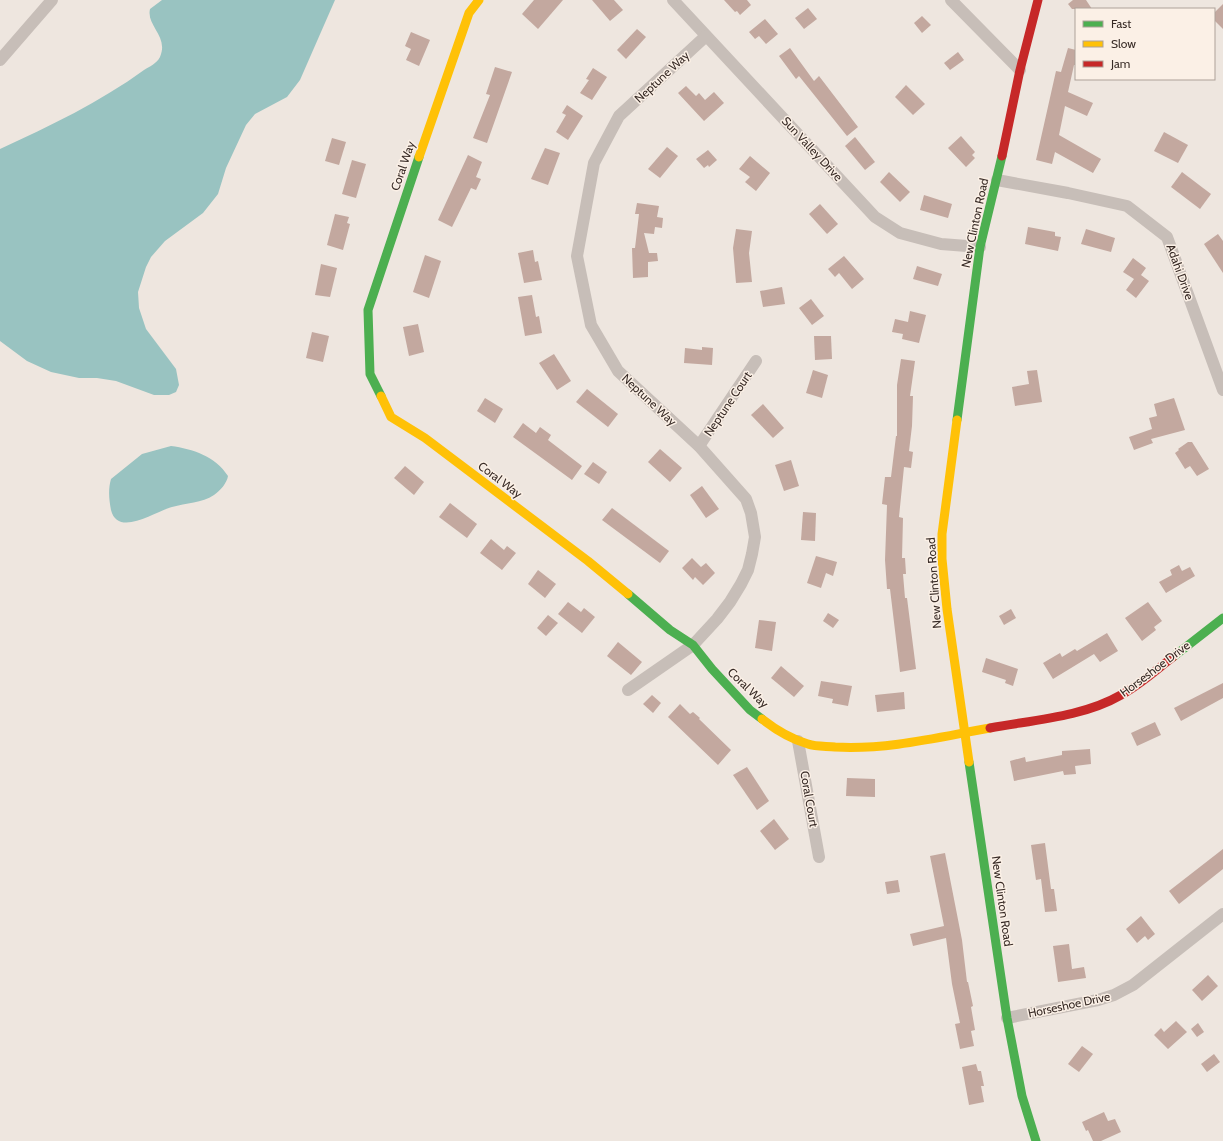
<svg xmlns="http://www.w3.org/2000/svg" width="1223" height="1141" viewBox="0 0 1223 1141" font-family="Cabin,sans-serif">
<rect width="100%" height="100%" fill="#eee6df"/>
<g fill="#99c3c1">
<path d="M162,0H335L300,80L287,97L255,114L246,125L226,168L218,194L203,213L165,241L151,257L146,267L138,292L139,308L146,329L176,369L179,385L176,392L169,395H154L116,381L97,378H79L51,372L27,361L0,341V149C50,126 100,102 144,70C149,67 157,63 160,57C169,36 146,26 150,9Z"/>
<path d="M171,446C193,449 215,456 228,476C227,483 220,491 214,495C202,503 186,503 172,507C156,511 118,538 111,510C109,500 108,489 111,479L142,454Z"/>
</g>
<g fill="#c3a89f">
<polygon points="534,0 563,0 538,29 522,14"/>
<polygon points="592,0 614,0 623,10 610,21"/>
<polygon points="724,0 747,0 751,5 740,15 737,11 735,12"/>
<polygon points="1073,0 1086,0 1092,9 1072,9 1068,4"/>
<polygon points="1223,4 1223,29 1214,20 1214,13"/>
<polygon points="808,8 817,19 804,29 795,18"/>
<polygon points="922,16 931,25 922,33 914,23"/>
<polygon points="765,19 778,34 766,44 759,36 755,39 749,32"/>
<polygon points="637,29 646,37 626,59 617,50"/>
<polygon points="411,32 430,40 419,66 406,60 411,49 405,46"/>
<polygon points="790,48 814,81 819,76 858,127 847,136 799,76 796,79 779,56"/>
<polygon points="1068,48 1076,50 1076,65 1074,65 1068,92 1093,103 1087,116 1065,106 1059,135 1101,159 1093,173 1055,152 1052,164 1036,160 1056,71 1061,72"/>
<polygon points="958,52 964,60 950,70 944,63"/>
<polygon points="495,67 512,72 487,143 473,138 490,95 486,94"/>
<polygon points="593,68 607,77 592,100 580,93 589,80 586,79"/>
<polygon points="906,85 925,104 913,115 895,97"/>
<polygon points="686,86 696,96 699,93 705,100 714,92 724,103 704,121 678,93"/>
<polygon points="567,105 583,116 568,140 556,132 566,115 562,113"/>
<polygon points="1164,132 1188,145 1178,163 1154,151"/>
<polygon points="961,136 975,152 972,155 975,158 966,167 948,148"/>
<polygon points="855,137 875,162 865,170 845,146"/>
<polygon points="332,138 346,142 339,165 325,161"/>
<polygon points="667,147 678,156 660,178 648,169"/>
<polygon points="545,148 560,153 548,185 531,179"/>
<polygon points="708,150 717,160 709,167 708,165 704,168 696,159"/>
<polygon points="468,155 482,162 476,177 481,179 476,190 471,188 452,227 438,220"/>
<polygon points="750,156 770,173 756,191 745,182 750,177 739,169"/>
<polygon points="352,160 366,164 356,198 342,194"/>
<polygon points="889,172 910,192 900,202 880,182"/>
<polygon points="1182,172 1211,194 1200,209 1171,187"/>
<polygon points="924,195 952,204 948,218 920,210"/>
<polygon points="637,203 659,206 657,217 663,218 662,228 655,227 654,234 644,233 649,253 657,253 658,261 648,262 648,277 633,278 632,248 635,248 639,214 635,214"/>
<polygon points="820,204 838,224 827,234 809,214"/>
<polygon points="335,214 349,217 347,223 350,224 343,250 327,245"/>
<polygon points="1028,227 1055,232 1055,236 1061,237 1058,251 1025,244"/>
<polygon points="736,229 752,231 749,253 752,282 736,283 733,248"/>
<polygon points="1086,229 1115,238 1111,252 1081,244"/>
<polygon points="1218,234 1223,241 1223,273 1204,244"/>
<polygon points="533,250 535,262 538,261 542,280 524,283 518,253"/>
<polygon points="425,255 441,261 429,298 413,292"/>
<polygon points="844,256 864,279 852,289 839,273 835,277 828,269"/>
<polygon points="1133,258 1146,268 1141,275 1149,281 1136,298 1126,290 1134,279 1123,272"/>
<polygon points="321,264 337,268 330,297 315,295"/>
<polygon points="917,266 942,274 938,286 913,279"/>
<polygon points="782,287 785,304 763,307 760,291"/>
<polygon points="532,295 536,317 539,316 542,333 525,336 518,297"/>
<polygon points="811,299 824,316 812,325 799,308"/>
<polygon points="910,311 926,315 919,343 902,339 903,334 892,332 895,319 908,322"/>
<polygon points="418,324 424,352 409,356 403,327"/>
<polygon points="312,332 329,336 323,362 306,358"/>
<polygon points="814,336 831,336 832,359 815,360"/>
<polygon points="702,347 713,348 712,365 684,363 685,348 702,350"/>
<polygon points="554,354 571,381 557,390 539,363"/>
<polygon points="901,359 915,361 910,396 913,396 912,426 909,451 913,452 911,468 904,467 899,517 903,518 902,558 905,558 906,574 903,574 905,598 907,598 916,669 900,672 890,589 887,589 885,560 887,505 882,504 885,477 891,477 896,436 897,436 897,385"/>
<polygon points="813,370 828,375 822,398 806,393"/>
<polygon points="1037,370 1042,402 1015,406 1012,387 1029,384 1027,371"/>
<polygon points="587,389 618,414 608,427 576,402"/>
<polygon points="485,398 503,409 495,423 477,411"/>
<polygon points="1174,398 1185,430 1151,439 1153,443 1134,450 1129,437 1152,429 1149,418 1157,416 1154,404"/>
<polygon points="763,404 784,428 773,438 751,415"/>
<polygon points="523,423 536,433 540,427 551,435 548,440 582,466 572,480 513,437"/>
<polygon points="1188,442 1192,442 1209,469 1197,476 1190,466 1185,469 1175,453 1179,450 1178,449"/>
<polygon points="660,449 682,468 670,482 648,462"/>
<polygon points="791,460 799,486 784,491 775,465"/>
<polygon points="593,462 607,472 599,484 584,474"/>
<polygon points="405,466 424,482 414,495 394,478"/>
<polygon points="702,486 719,509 706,518 690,495"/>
<polygon points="450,503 477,524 467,538 439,517"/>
<polygon points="612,508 669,551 660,563 602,520"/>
<polygon points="803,512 816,513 815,541 801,540"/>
<polygon points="491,539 504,550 507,546 516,553 502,570 480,553"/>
<polygon points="816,556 837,562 833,576 826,573 821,588 807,583"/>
<polygon points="692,558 701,567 706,563 715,573 703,585 695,577 693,580 682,568"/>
<polygon points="1179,565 1182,571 1190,567 1195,576 1166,593 1159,582 1172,575 1170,570"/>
<polygon points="538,570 556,584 545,598 528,584"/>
<polygon points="568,602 581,612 584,608 595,617 582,633 558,614"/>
<polygon points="1148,602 1162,621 1154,627 1156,630 1142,641 1125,618"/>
<polygon points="1011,609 1016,618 1004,625 999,616"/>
<polygon points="828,613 839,620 833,628 823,621"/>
<polygon points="548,615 558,623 546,636 537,628"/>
<polygon points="759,620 776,622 772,651 755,648"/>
<polygon points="1107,633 1118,651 1100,662 1094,654 1053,679 1043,663 1060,653 1062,657 1075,649 1077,651"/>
<polygon points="618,642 642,662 631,675 607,656"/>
<polygon points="986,658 1018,669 1013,686 1005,683 1006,680 982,672"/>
<polygon points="781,666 804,686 794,697 771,678"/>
<polygon points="821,681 852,686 848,706 832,703 833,699 818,696"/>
<polygon points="1223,683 1223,698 1181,721 1174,708"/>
<polygon points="904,692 905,709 877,712 875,695"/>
<polygon points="652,695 661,703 653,713 643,704"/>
<polygon points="680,704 690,714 693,712 700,718 699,719 731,750 718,765 668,717"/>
<polygon points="1155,722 1161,735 1137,746 1131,733"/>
<polygon points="1090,749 1091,764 1075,766 1076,774 1064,775 1063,771 1014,781 1010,761 1025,757 1026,762 1062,755 1062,751"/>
<polygon points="747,767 769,801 757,810 733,775"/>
<polygon points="847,778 875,779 875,797 846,796"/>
<polygon points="774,819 789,839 775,850 760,831"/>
<polygon points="1045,843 1051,889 1054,889 1057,911 1045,912 1041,879 1036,880 1031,845"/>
<polygon points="1223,849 1223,869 1179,904 1169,891"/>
<polygon points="945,853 962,940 967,982 968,982 973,1006 971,1007 975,1030 971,1031 974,1046 960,1049 955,1024 960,1023 952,984 946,938 913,946 910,934 944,926 930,856"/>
<polygon points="898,880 900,892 887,894 885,882"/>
<polygon points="1141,916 1155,934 1148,940 1145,936 1137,943 1126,929"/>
<polygon points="1069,944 1072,969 1084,967 1086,978 1058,982 1053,946"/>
<polygon points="1208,975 1218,986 1202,1001 1192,990"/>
<polygon points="1176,1021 1187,1032 1168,1049 1154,1035 1161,1028 1164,1032"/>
<polygon points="1198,1023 1204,1032 1197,1037 1191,1029"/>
<polygon points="1082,1046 1093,1054 1079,1072 1068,1064"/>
<polygon points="1214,1054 1220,1062 1207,1072 1201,1064"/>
<polygon points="976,1064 978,1071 981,1071 984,1086 981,1086 984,1102 969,1105 962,1067"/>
<polygon points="1104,1112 1108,1121 1115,1119 1121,1132 1101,1141 1093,1141 1088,1130 1086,1131 1082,1122"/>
</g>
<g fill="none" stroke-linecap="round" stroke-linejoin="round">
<g stroke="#c7beb8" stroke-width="12">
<polyline points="673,0 875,217 900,233 941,244 980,247"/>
<polyline points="951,0 1020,70"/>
<polyline points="0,60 52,0"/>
<polyline points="997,180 1068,193 1127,206 1167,237 1223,390"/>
<polyline points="699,446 756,361"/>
<polyline points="628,690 693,645 717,619 730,602 741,584 748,570 752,554 755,537 751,513 746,499 699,446 618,371 591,325 577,256 594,163 619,116 706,36"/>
<polyline points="798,741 819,857"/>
<polyline points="1007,1018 1098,1000 1114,995 1133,985 1223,914"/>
</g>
<g stroke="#4caf50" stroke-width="9">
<polyline points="381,396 370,374 368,310 419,157"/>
<polyline points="957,420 980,247 1002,156"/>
<polyline points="628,594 670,630 693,645 712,669 750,710 762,719"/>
<polyline points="1173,657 1223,618"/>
<polyline points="969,762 1007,1018 1022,1096 1036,1141"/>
</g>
<g stroke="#ffc107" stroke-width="9">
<polyline points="419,157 469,13 479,0"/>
<polyline points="381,396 391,417 425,438 588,561 628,594"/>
<polyline points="957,420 942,534 942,559 947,609 969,762"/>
<path d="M762,719C776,730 791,739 808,744C816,747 827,746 835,747C888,750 939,737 990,728"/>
</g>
<g stroke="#c62828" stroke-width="9">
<polyline points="1002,156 1020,70 1038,0"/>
<path d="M990,728C1033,720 1083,717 1121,695C1140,685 1156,670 1173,657"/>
</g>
</g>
<g text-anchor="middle" stroke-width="3" stroke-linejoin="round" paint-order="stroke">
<g font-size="12" fill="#382b26" stroke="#fbf0e6">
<text transform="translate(662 77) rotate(-43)" y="4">Neptune Way</text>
<text transform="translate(812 149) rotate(47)" y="4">Sun Valley Drive</text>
<text transform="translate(403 166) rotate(-71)" y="4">Coral Way</text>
<text transform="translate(975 223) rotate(-78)" y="4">New Clinton Road</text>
<text transform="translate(1180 272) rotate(70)" y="4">Adahi Drive</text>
<text transform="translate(649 400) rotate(43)" y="4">Neptune Way</text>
<text transform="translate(728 404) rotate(-56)" y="4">Neptune Court</text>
<text transform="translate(500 480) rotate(37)" y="4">Coral Way</text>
<text transform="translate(934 583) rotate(-94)" y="4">New Clinton Road</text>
<text transform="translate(1155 669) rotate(-37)" y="4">Horseshoe Drive</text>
<text transform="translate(748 688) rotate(44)" y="4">Coral Way</text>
<text transform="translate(809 799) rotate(80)" y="4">Coral Court</text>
<text transform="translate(1002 901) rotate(82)" y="4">New Clinton Road</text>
<text transform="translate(1069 1005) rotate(-12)" y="4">Horseshoe Drive</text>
</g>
</g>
<rect x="1075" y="8" width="140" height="72" fill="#fbf0e6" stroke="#ada199"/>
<rect x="1083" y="21" width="20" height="6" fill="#4caf50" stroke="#ada199"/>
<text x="1111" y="28" font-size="12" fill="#382b26">Fast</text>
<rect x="1083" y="41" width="20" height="6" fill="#ffc107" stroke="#ada199"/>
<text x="1111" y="48" font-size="12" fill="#382b26">Slow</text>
<rect x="1083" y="61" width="20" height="6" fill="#c62828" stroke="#ada199"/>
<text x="1111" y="68" font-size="12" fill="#382b26">Jam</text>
</svg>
